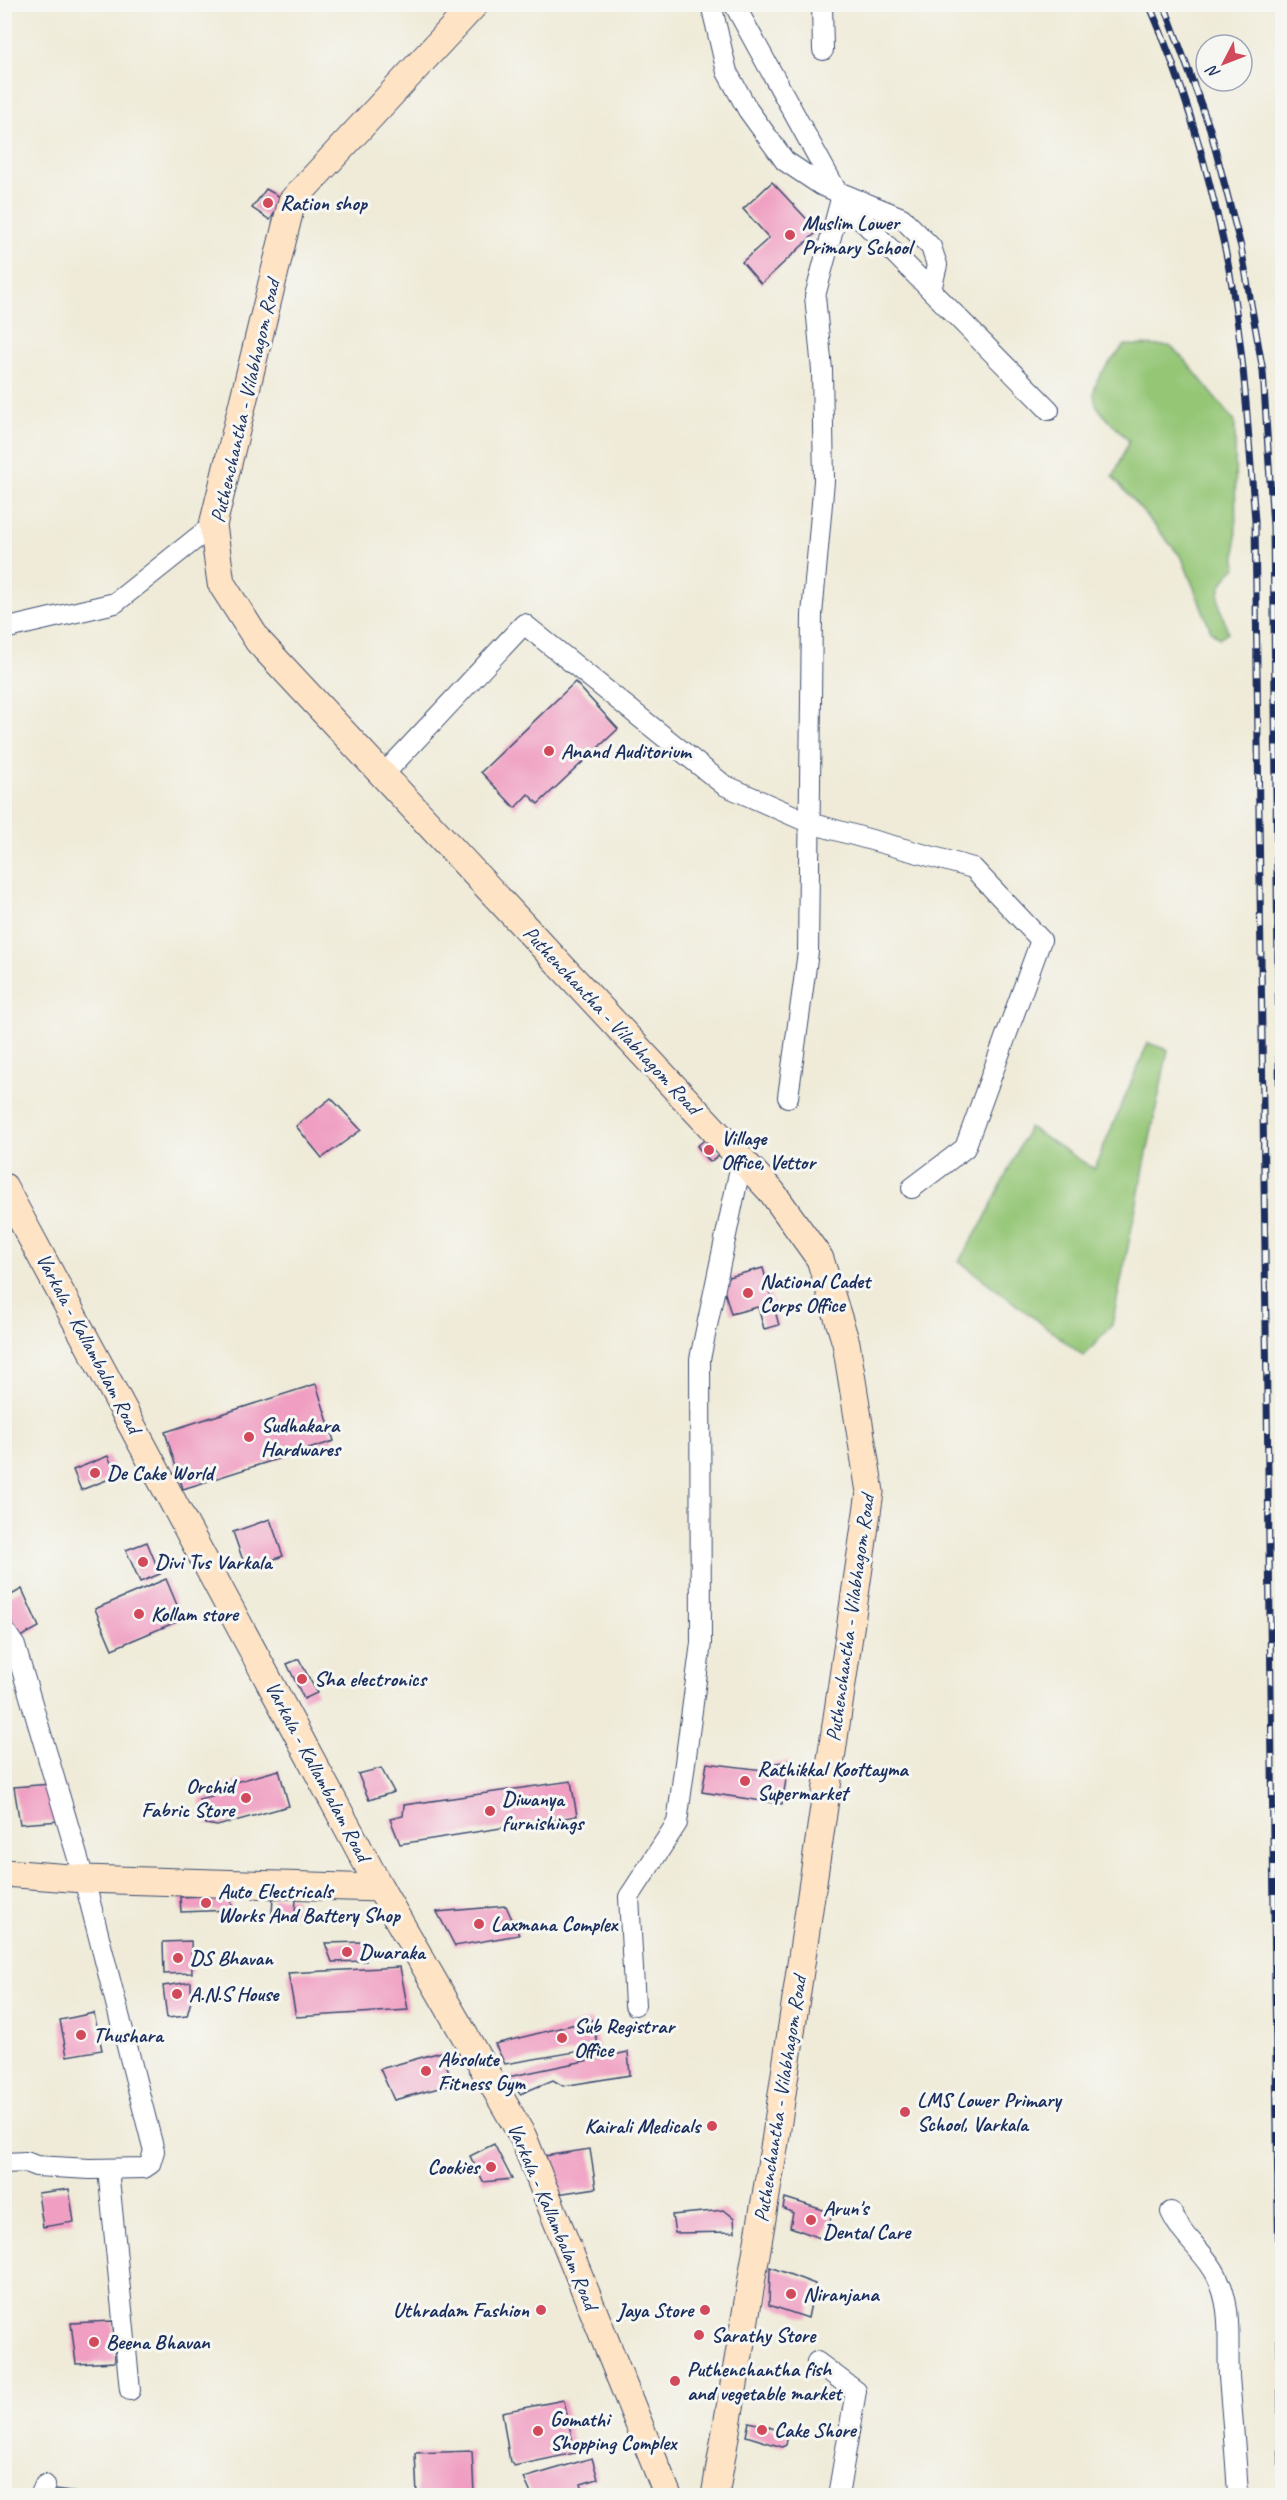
<svg xmlns="http://www.w3.org/2000/svg" width="1287" height="2500" viewBox="0 0 1287 2500" font-family="Caveat,sans-serif">
<rect width="100%" height="100%" fill="#f6f6f2"/>
<filter id="ink" filterUnits="userSpaceOnUse"><feTurbulence type="fractalNoise" baseFrequency=".0167" numOctaves="2"/><feDisplacementMap in="SourceGraphic" scale="12" xChannelSelector="R" yChannelSelector="G"/><feConvolveMatrix kernelMatrix="1 2 1 2 8 2 1 2 1" color-interpolation-filters="sRGB"/></filter>
<filter id="wash" filterUnits="userSpaceOnUse"><feTurbulence type="fractalNoise" baseFrequency=".008" numOctaves="4" result="noise"/><feDisplacementMap in="SourceGraphic" scale="24" xChannelSelector="R" yChannelSelector="G"/><feGaussianBlur stdDeviation="1.35" result="paint"/><feColorMatrix in="noise" values="0 0 0 0 0 0 0 0 0 0 0 0 0 0 0 0 0 1.4 0 .05"/><feComposite in="paint" operator="in"/></filter>
<g filter="url(#wash)">
<rect width="100%" height="100%" fill="#efebd8"/>
<g fill="#94c676" stroke="#587a6a" stroke-width="1.5">
<path d="M1125,345L1170,346L1185,360L1235,422L1236,567C1210,590 1219,603 1228,632L1219,638L1211,631L1182,558L1113,477L1129,441C1120,430 1104,418 1097,406C1085,384 1112,360 1125,345Z"/>
<polygon points="1148,1043 1168,1050 1112,1325 1084,1356 959,1261 983,1222 1029,1127 1094,1169"/>
</g>
<g id="blocks">
<g fill="#f09fc2">
<polygon points="772,182 818,231 761,284 742,262 769,238 743,209"/>
<polygon points="266,189 284,199 270,220 252,208"/>
<polygon points="575,682 618,729 538,804 528,794 515,808 481,772"/>
<polygon points="331,1098 361,1130 322,1158 296,1126"/>
<polygon points="707,1138 721,1154 710,1162 697,1146"/>
<polygon points="763,1268 779,1325 764,1329 758,1307 731,1314 721,1279"/>
<polygon points="316,1384 334,1441 183,1489 165,1432"/>
<polygon points="108,1456 117,1476 81,1490 73,1470"/>
<polygon points="270,1519 283,1556 246,1569 233,1532"/>
<polygon points="147,1542 160,1574 140,1582 126,1550"/>
<polygon points="166,1579 183,1619 112,1649 95,1609"/>
<polygon points="22,1589 39,1627 15,1640 4,1621 4,1599"/>
<polygon points="299,1659 317,1693 304,1699 287,1664"/>
<polygon points="789,1761 782,1804 702,1792 707,1763 763,1770 765,1765"/>
<polygon points="381,1768 394,1792 369,1800 358,1774"/>
<polygon points="279,1770 289,1806 217,1826 206,1824 199,1799 212,1796 210,1789"/>
<polygon points="571,1781 577,1816 400,1844 390,1819 403,1816 404,1805"/>
<polygon points="63,1783 74,1820 20,1824 14,1787"/>
<polygon points="231,1895 232,1910 181,1912 180,1897"/>
<polygon points="273,1897 296,1898 295,1914 272,1914"/>
<polygon points="506,1906 519,1935 455,1946 437,1912"/>
<polygon points="191,1941 192,1973 164,1974 163,1942"/>
<polygon points="365,1942 366,1961 332,1962 325,1943"/>
<polygon points="400,1967 408,2010 296,2017 288,1973"/>
<polygon points="191,1982 191,2001 187,2016 167,2018 163,1986"/>
<polygon points="94,2013 102,2050 67,2056 60,2020"/>
<polygon points="592,2020 599,2048 505,2064 495,2044"/>
<polygon points="441,2052 454,2084 394,2100 380,2069"/>
<polygon points="628,2052 630,2075 563,2086 553,2080 520,2094 508,2077"/>
<polygon points="494,2144 512,2179 483,2182 470,2156"/>
<polygon points="590,2149 596,2188 551,2195 545,2156"/>
<polygon points="69,2189 74,2222 43,2227 38,2193"/>
<polygon points="785,2198 833,2213 823,2239 790,2227 793,2213 783,2208"/>
<polygon points="724,2210 734,2218 735,2232 675,2233 672,2215"/>
<polygon points="770,2267 815,2284 808,2318 769,2305"/>
<polygon points="113,2321 115,2362 76,2364 71,2323"/>
<polygon points="564,2400 575,2453 514,2466 510,2462 502,2412"/>
<polygon points="749,2422 767,2426 788,2435 786,2445 782,2447 746,2436"/>
<polygon points="472,2451 474,2494 417,2495 415,2453"/>
<polygon points="592,2458 598,2479 581,2484 583,2491 564,2496 532,2496 524,2478"/>
<polygon points="46,2489 86,2494 86,2496 47,2496"/>
</g>
</g>
</g>
<g filter="url(#ink)">
<use href="#blocks" fill-opacity="0" stroke="#3b4b70" stroke-width="1.5"/>
<g fill="none" stroke-linecap="round" stroke-linejoin="round">
<defs>
<g id="minor">
<polyline points="711,4 727,72 748,110 785,161 821,185 902,218 931,247 937,265 931,290"/>
<polyline points="734,4 841,199 1049,410"/>
<polyline points="822,4 823,50"/>
<polyline points="4,629 115,603 213,525"/>
<polyline points="383,775 524,624 724,785 810,823 973,868 1041,940 965,1148 912,1188"/>
<polyline points="788,1097 808,952 812,615 824,481 822,370 815,296 841,199"/>
<polyline points="4,1630 15,1646 84,1879 154,2151 150,2164 144,2168 90,2169 36,2166 26,2162 4,2163"/>
<polyline points="635,2005 629,1897 677,1823 701,1643 700,1359 742,1159"/>
<polyline points="108,2169 130,2390"/>
<path d="M1171,2212C1183,2238 1206,2253 1217,2276C1233,2309 1227,2340 1229,2376C1232,2416 1236,2455 1238,2496"/>
<polyline points="817,2362 856,2391 838,2496"/>
<polyline points="40,2496 45,2485"/>
</g>
<g id="secondary">
<polyline points="475,4 292,201 213,525 221,583 258,641 772,1192 820,1259 846,1343 870,1492 775,2142 715,2496"/>
<polyline points="4,1187 380,1888 523,2137 668,2496"/>
<polyline points="4,1873 84,1879 380,1888"/>
</g>
</defs>
<use href="#minor" stroke="#3b4b70" stroke-width="22"/>
<use href="#secondary" stroke="#3b4b70" stroke-width="29"/>
<use href="#minor" stroke="#fff" stroke-width="20"/>
<use href="#secondary" stroke="#fee4c5" stroke-width="27"/>
<defs>
<g id="rail">
<path d="M1149,4C1183,82 1207,166 1225,249C1244,338 1248,431 1255,521L1282,2496"/>
<polyline points="1164,4 1210,129 1241,247 1263,371 1273,527 1282,1316"/>
</g>
</defs>
<use href="#rail" stroke="#1b2f5e" stroke-width="7"/>
<use href="#rail" stroke="#f6f6f2" stroke-width="4.5" stroke-dasharray="14" stroke-linecap="butt"/>
</g>
</g>
<g fill="#d1495b" stroke="#f6f6f2" stroke-width="2">
<circle cx="268" cy="203" r="6"/>
<circle cx="790" cy="235" r="6"/>
<circle cx="549" cy="751" r="6"/>
<circle cx="709" cy="1150" r="6"/>
<circle cx="748" cy="1293" r="6"/>
<circle cx="249" cy="1437" r="6"/>
<circle cx="95" cy="1473" r="6"/>
<circle cx="143" cy="1562" r="6"/>
<circle cx="139" cy="1614" r="6"/>
<circle cx="302" cy="1679" r="6"/>
<circle cx="745" cy="1781" r="6"/>
<circle cx="246" cy="1798" r="6"/>
<circle cx="490" cy="1811" r="6"/>
<circle cx="206" cy="1903" r="6"/>
<circle cx="479" cy="1924" r="6"/>
<circle cx="347" cy="1952" r="6"/>
<circle cx="178" cy="1958" r="6"/>
<circle cx="177" cy="1994" r="6"/>
<circle cx="81" cy="2035" r="6"/>
<circle cx="562" cy="2038" r="6"/>
<circle cx="426" cy="2071" r="6"/>
<circle cx="905" cy="2112" r="6"/>
<circle cx="712" cy="2126" r="6"/>
<circle cx="491" cy="2167" r="6"/>
<circle cx="811" cy="2220" r="6"/>
<circle cx="791" cy="2294" r="6"/>
<circle cx="541" cy="2310" r="6"/>
<circle cx="705" cy="2310" r="6"/>
<circle cx="699" cy="2335" r="6"/>
<circle cx="94" cy="2342" r="6"/>
<circle cx="675" cy="2381" r="6"/>
<circle cx="762" cy="2430" r="6"/>
<circle cx="538" cy="2431" r="6"/>
</g>
<g text-anchor="middle" stroke-width="6" stroke-linejoin="round" paint-order="stroke">
<g font-size="21" font-weight="bold" fill="#1b2f5e" stroke="#f6f6f2" text-anchor="start">
<text x="280" y="210">Ration shop</text>
<text x="802" y="230">Muslim Lower<tspan x="802" dy="24">Primary School</tspan></text>
<text x="561" y="758">Anand Auditorium</text>
<text x="721" y="1145">Village<tspan x="721" dy="24">Office, Vettor</tspan></text>
<text x="760" y="1288">National Cadet<tspan x="760" dy="24">Corps Office</tspan></text>
<text x="261" y="1432">Sudhakara<tspan x="261" dy="24">Hardwares</tspan></text>
<text x="107" y="1480">De Cake World</text>
<text x="155" y="1569">Divi Tvs Varkala</text>
<text x="151" y="1621">Kollam store</text>
<text x="314" y="1686">Sha electronics</text>
<text x="757" y="1776">Rathikkal Koottayma<tspan x="757" dy="24">Supermarket</tspan></text>
<text x="234" y="1793" text-anchor="end">Orchid<tspan x="234" dy="24">Fabric Store</tspan></text>
<text x="502" y="1806">Diwanya<tspan x="502" dy="24">furnishings</tspan></text>
<text x="218" y="1898">Auto Electricals<tspan x="218" dy="24">Works And Battery Shop</tspan></text>
<text x="491" y="1931">Laxmana Complex</text>
<text x="359" y="1959">Dwaraka</text>
<text x="190" y="1965">DS Bhavan</text>
<text x="189" y="2001">A.N.S House</text>
<text x="574" y="2033">Sub Registrar<tspan x="574" dy="24">Office</tspan></text>
<text x="93" y="2042">Thushara</text>
<text x="438" y="2066">Absolute<tspan x="438" dy="24">Fitness Gym</tspan></text>
<text x="917" y="2107">LMS Lower Primary<tspan x="917" dy="24">School, Varkala</tspan></text>
<text x="700" y="2133" text-anchor="end">Kairali Medicals</text>
<text x="479" y="2174" text-anchor="end">Cookies</text>
<text x="823" y="2215">Arun's<tspan x="823" dy="24">Dental Care</tspan></text>
<text x="803" y="2301">Niranjana</text>
<text x="529" y="2317" text-anchor="end">Uthradam Fashion</text>
<text x="693" y="2317" text-anchor="end">Jaya Store</text>
<text x="711" y="2342">Sarathy Store</text>
<text x="106" y="2349">Beena Bhavan</text>
<text x="687" y="2376">Puthenchantha fish<tspan x="687" dy="24">and vegetable market</tspan></text>
<text x="550" y="2426">Gomathi<tspan x="550" dy="24">Shopping Complex</tspan></text>
<text x="774" y="2437">Cake Shore</text>
</g>
<g font-size="21" fill="#1b2f5e" stroke="#f6f6f2">
<text transform="translate(245 401) rotate(-77)" y="7">Puthenchantha - Vilabhagom Road</text>
<text transform="translate(612 1020) rotate(47)" y="7">Puthenchantha - Vilabhagom Road</text>
<text transform="translate(89 1343) rotate(62)" y="7">Varkala - Kallambalam Road</text>
<text transform="translate(850 1618) rotate(-82)" y="7">Puthenchantha - Vilabhagom Road</text>
<text transform="translate(318 1771) rotate(62)" y="7">Varkala - Kallambalam Road</text>
<text transform="translate(780 2099) rotate(-81)" y="7">Puthenchantha - Vilabhagom Road</text>
<text transform="translate(553 2216) rotate(67)" y="7">Varkala - Kallambalam Road</text>
</g>
</g>
<rect width="1287" height="2500" fill="none" stroke="#f6f6f2" stroke-width="24"/>
<g transform="translate(1224 63) rotate(228)"><circle r="28" fill="#f6f6f2" stroke="#9ea6b7" stroke-width="1.5"/>
<path d="M0-4.5L10 22L0 15L-10 22Z" fill="#d1495b"/>
<text y="-9" font-size="16" font-weight="bold" text-anchor="middle" fill="#1b2f5e">N</text>
</g>
</svg>
